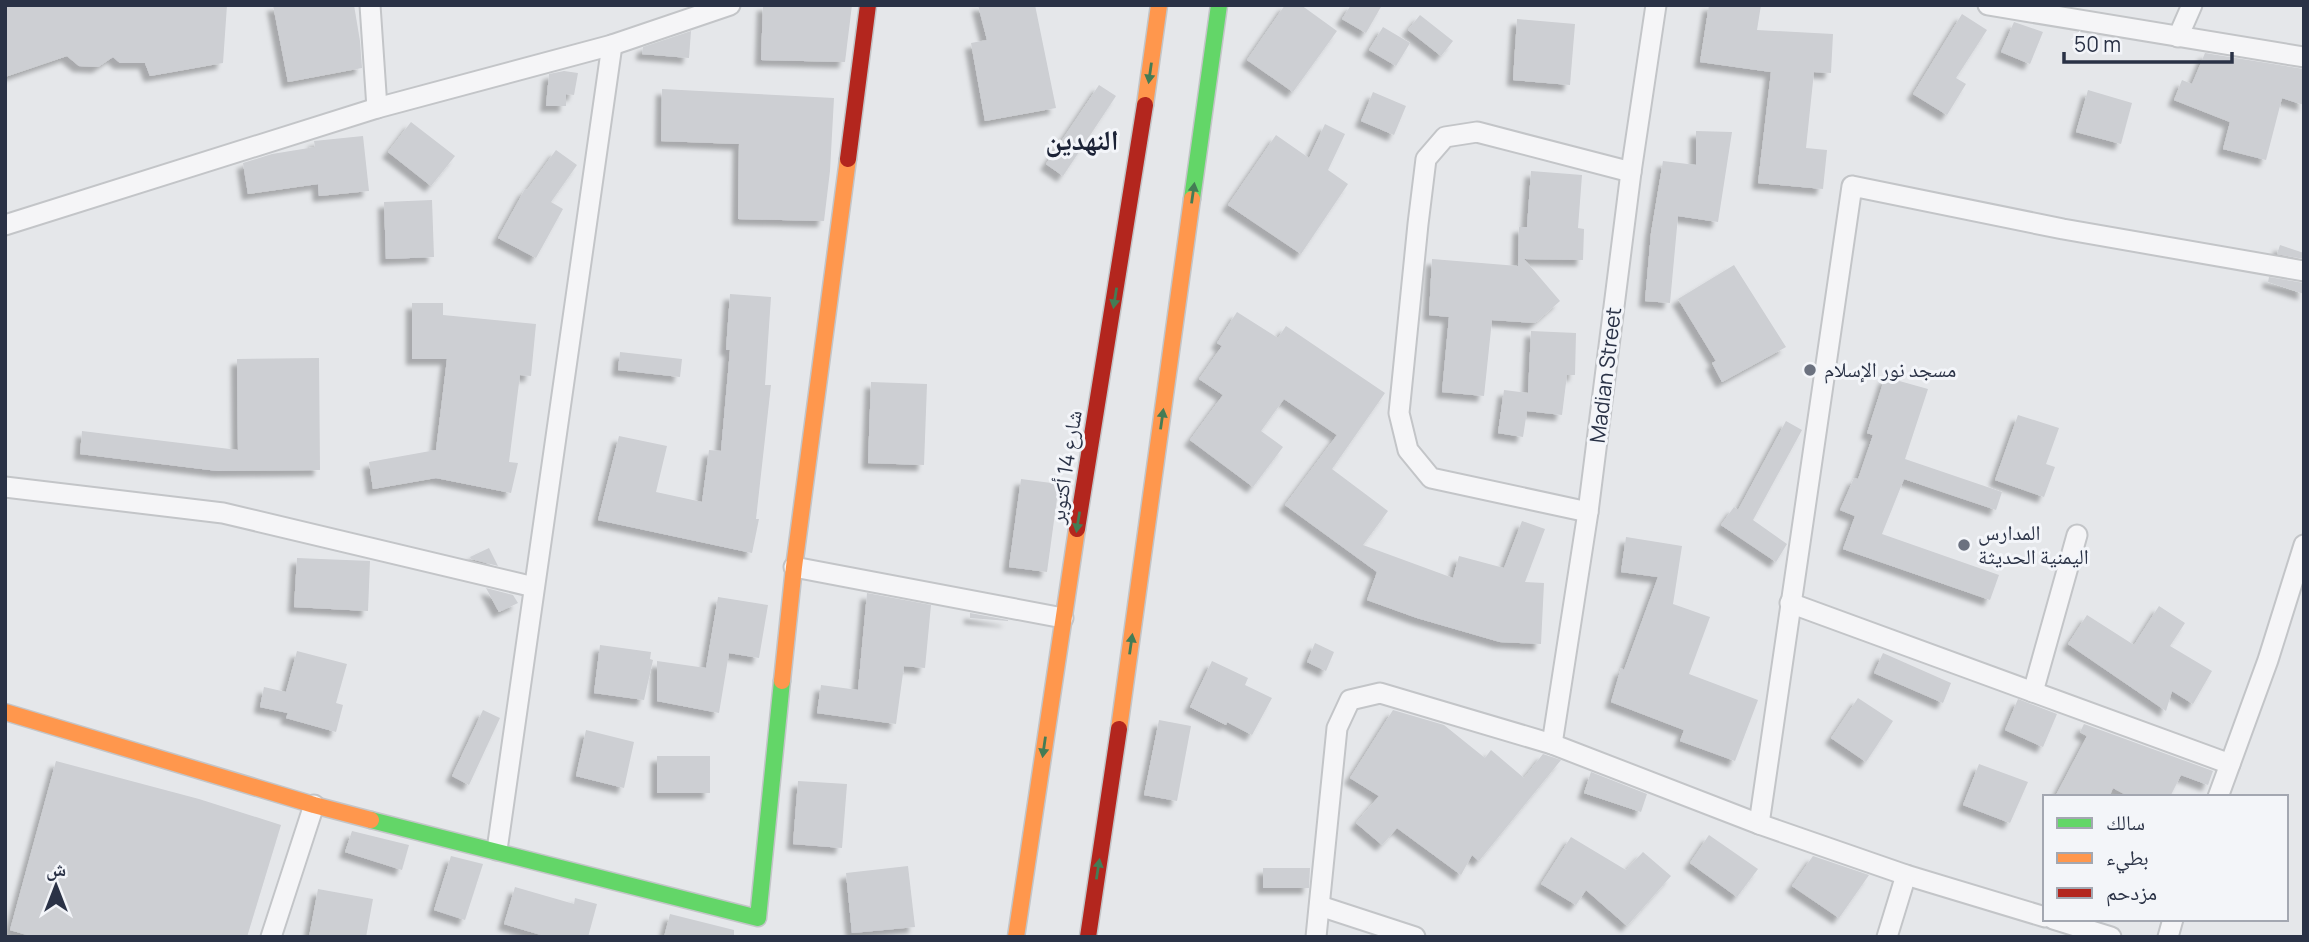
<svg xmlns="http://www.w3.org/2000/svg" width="2309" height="942" viewBox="0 0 2309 942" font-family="Manrope,'Noto Naskh Arabic',sans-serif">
<defs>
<filter id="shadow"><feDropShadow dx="-6" dy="6" stdDeviation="2" flood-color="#0004"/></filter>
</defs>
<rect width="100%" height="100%" fill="#e5e7ea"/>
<g fill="#cdcfd3" filter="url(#shadow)">
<polygon points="5,5 227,5 223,63 150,76 145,63 120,63 113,57 98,67 79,66 67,56 5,77"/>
<polygon points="273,5 354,5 360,41 362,68 288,82"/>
<polygon points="763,5 852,5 845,62 761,60"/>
<polygon points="978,5 1035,5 1056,108 985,121 971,43 987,40"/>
<polygon points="1285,5 1301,5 1337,31 1293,92 1247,60"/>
<polygon points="1351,5 1382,5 1366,33 1342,19"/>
<polygon points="1709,5 1761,5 1757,30 1833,34 1831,73 1814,72 1806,148 1827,150 1823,189 1758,183 1771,72 1700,62"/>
<polygon points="1962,14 1987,30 1956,78 1966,84 1947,115 1913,94"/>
<polygon points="1420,15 1453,41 1441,56 1408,30"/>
<polygon points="1517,19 1575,24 1570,85 1513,80"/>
<polygon points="2014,22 2043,32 2030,64 2001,52"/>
<polygon points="1383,27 1410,43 1396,66 1369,50"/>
<polygon points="691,31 689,58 642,54 643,47"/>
<polygon points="2205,53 2304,69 2304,105 2282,98 2266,160 2223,149 2230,122 2174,100 2182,80 2192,84"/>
<polygon points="564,71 578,73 574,95 566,94 566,106 546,106 549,74"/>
<polygon points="1099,85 1116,96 1063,176 1046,164"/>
<polygon points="662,89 834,98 830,171 824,221 738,219 739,144 661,141"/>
<polygon points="2088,90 2132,103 2121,144 2076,132"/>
<polygon points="1373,92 1406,106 1394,135 1361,121"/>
<polygon points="411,122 455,156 431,186 388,152"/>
<polygon points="1325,124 1345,134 1328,170 1348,184 1301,254 1228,205 1276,135 1309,158"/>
<polygon points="1696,131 1732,132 1718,222 1678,216 1670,303 1645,301 1651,233 1663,161 1696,165"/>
<polygon points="363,136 369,191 319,196 318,184 248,194 243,163 272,154 315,147 314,141"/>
<polygon points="556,150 577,165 551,202 563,209 536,258 498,238 525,189 527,190"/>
<polygon points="1531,171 1582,175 1578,228 1584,229 1583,260 1524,259 1560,301 1535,323 1492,320 1484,396 1442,392 1449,317 1429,315 1432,259 1518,266 1519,227 1527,227"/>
<polygon points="432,200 434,257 386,259 384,202"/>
<polygon points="2280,245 2304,253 2304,259 2277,254"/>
<polygon points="1734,265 1786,347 1722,382 1712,363 1716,361 1678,299"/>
<polygon points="2269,277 2304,283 2304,294 2268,282"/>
<polygon points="730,294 771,297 765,385 771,385 756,519 759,519 752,553 598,520 619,436 667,446 656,492 702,502 709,450 721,451 730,350 726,350"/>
<polygon points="412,303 443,303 443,315 536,324 531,376 520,375 509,462 518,463 511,493 436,478 373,489 369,462 436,450 447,359 412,359"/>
<polygon points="1237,312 1278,338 1286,326 1385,393 1332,469 1388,511 1363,545 1453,578 1459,556 1504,568 1522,521 1545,529 1525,582 1544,583 1541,644 1500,642 1417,618 1367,600 1377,572 1285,505 1337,435 1284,399 1261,431 1283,447 1253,487 1190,440 1223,395 1199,379 1222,346 1217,343"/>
<polygon points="1531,331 1576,333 1575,375 1567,375 1562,415 1527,411 1523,437 1498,433 1504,390 1528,393"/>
<polygon points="620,352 682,359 680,377 618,370"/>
<polygon points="319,358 320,470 218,471 80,454 82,431 238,450 237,359"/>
<polygon points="1885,377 1928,389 1905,459 2002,492 1996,510 1904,479 1882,534 1999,575 1990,600 1843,549 1855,516 1840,510 1854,478 1858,479 1873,435 1867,433"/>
<polygon points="871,382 927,384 924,465 868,463"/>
<polygon points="2018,415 2059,428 2046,464 2055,467 2044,497 1995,480"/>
<polygon points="1786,421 1802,430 1753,520 1787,544 1776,562 1721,525 1734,507 1738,510"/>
<polygon points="1021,479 1059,484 1047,572 1009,567"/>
<polygon points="1626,537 1682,546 1673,604 1710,617 1689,674 1758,700 1735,761 1680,741 1684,730 1611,702 1621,668 1624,670 1658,577 1621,572"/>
<polygon points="489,548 498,566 471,559 470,557"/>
<polygon points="297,558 370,561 368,611 294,607"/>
<polygon points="486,588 513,595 518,603 499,612"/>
<polygon points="867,593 931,605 925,668 904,666 896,724 817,713 821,685 858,690"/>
<polygon points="718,597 768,605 759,658 729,653 719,713 657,701 657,661 706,668"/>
<polygon points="2159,606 2185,623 2170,646 2212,671 2193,704 2172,691 2166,711 2068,644 2087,615 2134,645"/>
<polygon points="970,613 1008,620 1008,621 970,618"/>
<polygon points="1315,643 1334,652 1326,671 1307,662"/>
<polygon points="600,645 651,652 650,659 653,660 644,700 594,693"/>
<polygon points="297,651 347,664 336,703 343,705 336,732 286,718 288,713 260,707 264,687 286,692"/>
<polygon points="1883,653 1951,683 1943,703 1874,673"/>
<polygon points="1212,661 1248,678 1245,685 1272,698 1252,735 1227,722 1226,725 1190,707"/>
<polygon points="1858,698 1893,721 1866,762 1831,738"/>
<polygon points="2018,699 2057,714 2043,747 2005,730"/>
<polygon points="483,710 500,718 469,785 452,776"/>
<polygon points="1393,710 1444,725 1485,758 1491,750 1524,778 1543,754 1561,760 1479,861 1472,855 1461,875 1397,828 1382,845 1356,823 1379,796 1350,778"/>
<polygon points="1159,720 1191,726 1177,801 1144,795"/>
<polygon points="2084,724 2213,771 2208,785 2181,775 2170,797 2130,797 2113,788 2109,797 2055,797 2087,736 2080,732"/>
<polygon points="586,730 634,742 624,788 576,776"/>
<rect x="657" y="756" width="53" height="37"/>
<polygon points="56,761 199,799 281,825 247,937 34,937 10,930"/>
<polygon points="1979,764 2028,782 2010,823 1963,805"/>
<polygon points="1591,772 1647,794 1641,812 1584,793"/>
<polygon points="798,781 847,784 842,848 793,844"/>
<polygon points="352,831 409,845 402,870 345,852"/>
<polygon points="1709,835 1758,869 1737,897 1690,863"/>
<polygon points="1571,837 1626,870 1643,852 1671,876 1627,926 1586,890 1576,905 1541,884"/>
<polygon points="451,856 483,864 465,920 434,910"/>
<polygon points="1813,856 1869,875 1839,918 1792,886"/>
<polygon points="908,866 915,927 852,933 846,873"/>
<polygon points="1263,868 1310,868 1309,888 1263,888"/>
<polygon points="515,887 574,904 575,898 597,904 588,937 548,937 504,924"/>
<polygon points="318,889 373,899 366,937 309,937"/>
<polygon points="670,914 734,930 734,937 664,937"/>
</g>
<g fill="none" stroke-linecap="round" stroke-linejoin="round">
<defs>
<g id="street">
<polyline points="370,5 377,108"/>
<polyline points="1988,5 2304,57"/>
<polyline points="2178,37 2192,5"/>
<polyline points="5,225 377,108 612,45 730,5"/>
<polyline points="5,487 223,513 534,587"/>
<polyline points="1588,512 1431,478 1408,450 1399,413 1418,224 1426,159 1445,137 1477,132 1631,172"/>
<polyline points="794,567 1063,618"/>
<polyline points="1790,603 2230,764"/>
<polyline points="2033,692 2077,535"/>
<polyline points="1552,744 1588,512 1631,172 1656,5"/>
<polyline points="2218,797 2268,660 2304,545"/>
<polyline points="1759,824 1852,186 2063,229 2304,271"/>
<polyline points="497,850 612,45"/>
<polyline points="1320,906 1415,937"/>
<polyline points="2053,919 2111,937"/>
<polyline points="271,937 314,805"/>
<polyline points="1316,937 1337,728 1350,700 1380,693 1552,744 1759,824 1906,875 2045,917"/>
<polyline points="1887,937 1906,875"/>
<polyline points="2168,937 2173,919"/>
</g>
<g id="fast">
<polyline points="1192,199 1219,5"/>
<polyline points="371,820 758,918 782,681"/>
</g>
<g id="slow">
<polyline points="1145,105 1159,5"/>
<polyline points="782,681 794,567 848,159"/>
<polyline points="5,712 314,805 371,820"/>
<polyline points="1119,729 1192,199"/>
<polyline points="1016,937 1077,529"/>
</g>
<g id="jam">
<polyline points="848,159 868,5"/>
<polyline points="1077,529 1145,105"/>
<polyline points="1088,937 1119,729"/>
</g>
</defs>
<use href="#street" stroke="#c3c5c8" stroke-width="23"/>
<use href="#fast" stroke="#c3c5c8" stroke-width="19"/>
<use href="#slow" stroke="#c3c5c8" stroke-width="19"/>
<use href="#jam" stroke="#c3c5c8" stroke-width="19"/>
<use href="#street" stroke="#f5f5f7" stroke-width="19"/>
<use href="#fast" stroke="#63d668" stroke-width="16"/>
<use href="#slow" stroke="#ff974d" stroke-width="16"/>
<use href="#jam" stroke="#b3261e" stroke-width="16"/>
</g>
<defs><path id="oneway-solid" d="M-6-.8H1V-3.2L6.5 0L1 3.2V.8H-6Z" transform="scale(1.75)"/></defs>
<g fill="#447c55">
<use href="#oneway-solid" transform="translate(1150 73) rotate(98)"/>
<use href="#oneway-solid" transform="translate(1193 193) rotate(-82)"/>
<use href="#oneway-solid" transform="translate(1115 298) rotate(99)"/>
<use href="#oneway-solid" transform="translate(1162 419) rotate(-82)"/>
<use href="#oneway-solid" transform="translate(1078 522) rotate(99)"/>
<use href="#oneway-solid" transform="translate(1131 644) rotate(-82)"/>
<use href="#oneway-solid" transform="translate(1044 747) rotate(98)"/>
<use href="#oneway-solid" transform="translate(1098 869) rotate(-81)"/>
</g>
<g fill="#6b717f" stroke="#f3f5f9" stroke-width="2.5">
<circle cx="1810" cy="370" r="7"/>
<circle cx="1964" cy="545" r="7"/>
</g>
<g text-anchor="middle" stroke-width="6" stroke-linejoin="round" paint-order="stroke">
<g font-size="21" fill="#2a3246" stroke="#f3f5f9" text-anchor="start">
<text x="1824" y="377">مسجد نور الإسلام</text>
<text x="1978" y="540">المدارس<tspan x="1978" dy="24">اليمنية الحديثة</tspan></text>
</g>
<g font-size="21" fill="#2a3246" stroke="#f3f5f9">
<text transform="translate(1606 375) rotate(-83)" y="7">Madian Street</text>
<text transform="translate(1066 467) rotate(-81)" y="7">شارع 14 أكتوبر</text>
</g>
<g font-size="28" font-weight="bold" fill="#1c2337" stroke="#f3f5f9">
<text x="1082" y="150">النهدين</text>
</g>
</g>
<rect width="2309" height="942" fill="none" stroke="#2a3246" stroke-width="14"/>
<rect x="2043" y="795" width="245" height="126" fill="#f3f5f9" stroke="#a3a7b1" stroke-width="2"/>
<rect x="2057" y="818" width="35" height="10" fill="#63d668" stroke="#a3a7b1" stroke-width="2"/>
<text x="2106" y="830" font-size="21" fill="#2a3246">سالك</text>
<rect x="2057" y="853" width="35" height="10" fill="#ff974d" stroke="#a3a7b1" stroke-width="2"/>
<text x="2106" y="865" font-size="21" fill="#2a3246">بطيء</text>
<rect x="2057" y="888" width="35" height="10" fill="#b3261e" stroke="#a3a7b1" stroke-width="2"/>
<text x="2106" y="900" font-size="21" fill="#2a3246">مزدحم</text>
<g transform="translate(56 886)" stroke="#f3f5f9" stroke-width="5" paint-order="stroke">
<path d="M0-5L12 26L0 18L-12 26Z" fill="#2a3246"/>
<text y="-10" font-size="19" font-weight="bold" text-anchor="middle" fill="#2a3246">ش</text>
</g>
<path d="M2064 52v10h168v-10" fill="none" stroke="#2a3246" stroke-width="3.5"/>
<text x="2074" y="52" font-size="21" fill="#2a3246" stroke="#f3f5f9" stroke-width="5" paint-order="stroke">50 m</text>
</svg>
